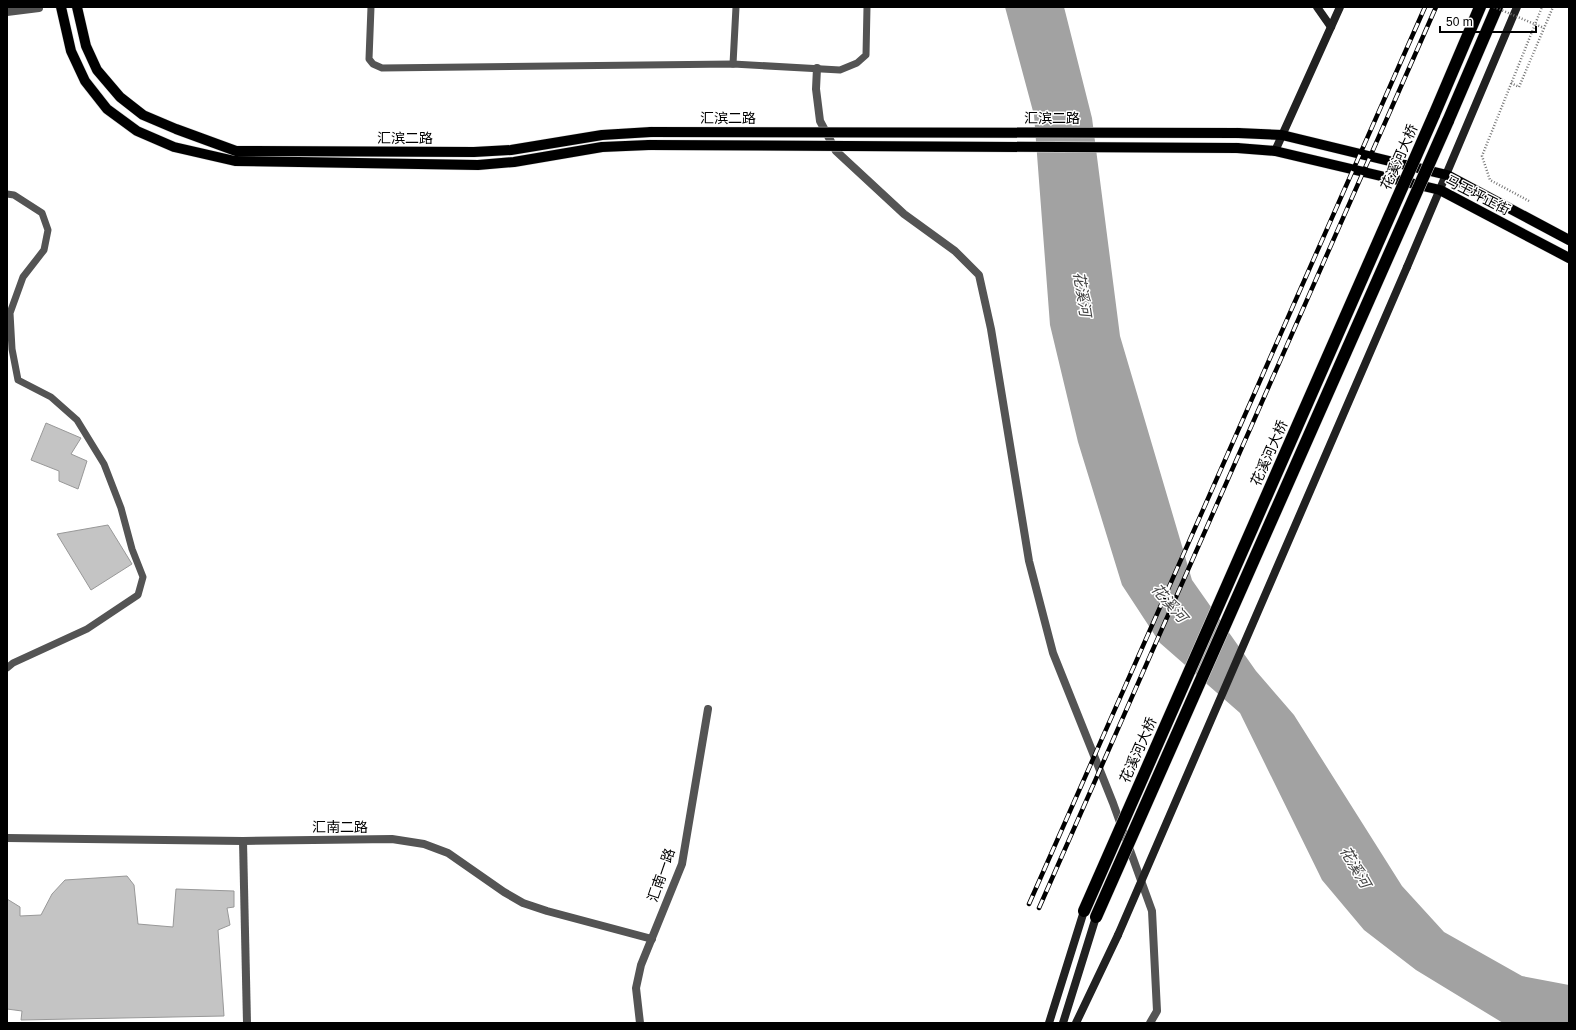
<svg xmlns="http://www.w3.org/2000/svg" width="1576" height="1030" viewBox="0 0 1576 1030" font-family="Helvetica,'Noto Sans SC',sans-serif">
<rect width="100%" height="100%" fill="#fff"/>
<polygon fill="#a2a2a2" points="1005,7 1064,7 1092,118 1120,336 1192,580 1256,671 1294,715 1402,886 1444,932 1522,976 1569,985 1569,1023 1503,1023 1416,970 1364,930 1322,880 1240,713 1160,643 1122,585 1078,442 1050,325 1034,115"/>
<g fill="#c4c4c4" stroke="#989898">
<polygon points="46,423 81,438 71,454 87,461 78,489 59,481 59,471 31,460"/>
<polygon points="108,525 132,564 91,590 57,534"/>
<polygon points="127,876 134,885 138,924 173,927 176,889 234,891 234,907 227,908 230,925 218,930 224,1016 21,1020 22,1011 7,1009 7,899 20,907 20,916 41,915 52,894 65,880"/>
</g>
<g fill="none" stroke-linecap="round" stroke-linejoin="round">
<defs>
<g id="primary">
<polyline points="61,7 71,51 85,81 107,109 137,131 174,147 235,161 478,165 514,162 602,147 649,145"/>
<polyline points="77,7 86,46 97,70 120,97 143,115 176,129 236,151 474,152 511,150 602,135 651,132"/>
<polyline points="1238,133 1282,135 1447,175 1569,240"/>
<polyline points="1237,148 1275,151 1440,190 1569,258"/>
</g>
<g id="highway">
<polyline points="1434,115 1480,7"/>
<polyline points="1448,121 1497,7"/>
</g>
</defs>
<use href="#primary" stroke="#dbdbdb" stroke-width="11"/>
<use href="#highway" stroke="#dbdbdb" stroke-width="13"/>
<g stroke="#767676" stroke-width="2.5" stroke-dasharray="1 2" stroke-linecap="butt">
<polyline points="1511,83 1519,87 1553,7"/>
<polyline points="1529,201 1490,180 1482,156 1542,7"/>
</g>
<g stroke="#545454" stroke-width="7">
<polyline points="371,7 369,59 373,64 382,68 733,64 840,70 857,63 866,55 867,7"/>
<polyline points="733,64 736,7"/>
<polyline points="7,194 14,195 42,213 48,230 44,250 23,277 10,313 12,349 18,380 51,397 77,420 104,464 121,508 132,549 143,577 138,595 87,629 13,663 7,668"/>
</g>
<g stroke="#545454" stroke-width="8">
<polyline points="7,12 39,8"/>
<polyline points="817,68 816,89 820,121 836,151 904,214 955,251 979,275 991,329 1029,561 1053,653 1113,803 1152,911 1157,1011 1150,1023"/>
<polyline points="7,838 243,841 392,839 424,844 448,853 504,892 523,903 547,911 652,939"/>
<polyline points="243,841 247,1023"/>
<polyline points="640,1023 636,988 641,965 682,864 708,709"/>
</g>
<g stroke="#212121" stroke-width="8">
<polyline points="1317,7 1331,27"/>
<polyline points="1275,151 1340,7"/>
<polyline points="1407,267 1517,7"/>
<polyline points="1049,1023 1084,911"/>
<polyline points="1063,1023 1096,917"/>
<polyline points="1076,1023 1118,935"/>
</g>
<use href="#primary" stroke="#000" stroke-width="10"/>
<use href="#highway" stroke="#000" stroke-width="12"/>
<defs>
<g id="rail">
<polyline points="1029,904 1425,7"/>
<polyline points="1039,908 1436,7"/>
</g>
</defs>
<use href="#rail" stroke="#000" stroke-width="4.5"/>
<use href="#rail" stroke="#fff" stroke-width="3" stroke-dasharray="9" stroke-linecap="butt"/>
<defs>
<g id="primary-bridge">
<polyline points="651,132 1238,133"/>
<polyline points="649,145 1237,148"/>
</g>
<g id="highway-bridge">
<polyline points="1084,911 1434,115"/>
<polyline points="1096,917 1448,121"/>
</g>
</defs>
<use href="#primary-bridge" stroke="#dbdbdb" stroke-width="11" stroke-linecap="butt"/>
<use href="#highway-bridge" stroke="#dbdbdb" stroke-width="13" stroke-linecap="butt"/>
<polyline stroke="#767676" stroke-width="2.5" stroke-dasharray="1 2" stroke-linecap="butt" points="1494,7 1544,28"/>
<polyline stroke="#212121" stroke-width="8" points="1118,935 1407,267"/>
<use href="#primary-bridge" stroke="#000" stroke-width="10"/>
<use href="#highway-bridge" stroke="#000" stroke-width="12"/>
</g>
<g text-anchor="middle" stroke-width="3" stroke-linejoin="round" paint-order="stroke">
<g font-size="14" fill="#000" stroke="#fff">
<text x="728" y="123">汇滨二路</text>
<text x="1052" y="123">汇滨二路</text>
<text x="405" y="143">汇滨二路</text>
<text transform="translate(1399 157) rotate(-66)" y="5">花溪河大桥</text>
<text transform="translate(1478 195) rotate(27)" y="5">马王坪正街</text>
<text transform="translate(1269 453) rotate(-66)" y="5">花溪河大桥</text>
<text transform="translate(1138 750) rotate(-66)" y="5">花溪河大桥</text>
<text x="340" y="832">汇南二路</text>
<text transform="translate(661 875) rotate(-71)" y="5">汇南一路</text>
</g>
<g font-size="15" font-style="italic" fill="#434343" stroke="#fff">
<text transform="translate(1082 294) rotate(81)" y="5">花溪河</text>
<text transform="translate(1169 603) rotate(49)" y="5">花溪河</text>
<text transform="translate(1355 867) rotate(60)" y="5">花溪河</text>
</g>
</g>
<rect width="1576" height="1030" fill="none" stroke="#000000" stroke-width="16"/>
<path d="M1440 26v6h96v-6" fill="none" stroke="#000000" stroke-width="2"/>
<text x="1446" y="26" font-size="12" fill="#000000" stroke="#ffffff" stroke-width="3" paint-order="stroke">50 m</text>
</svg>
